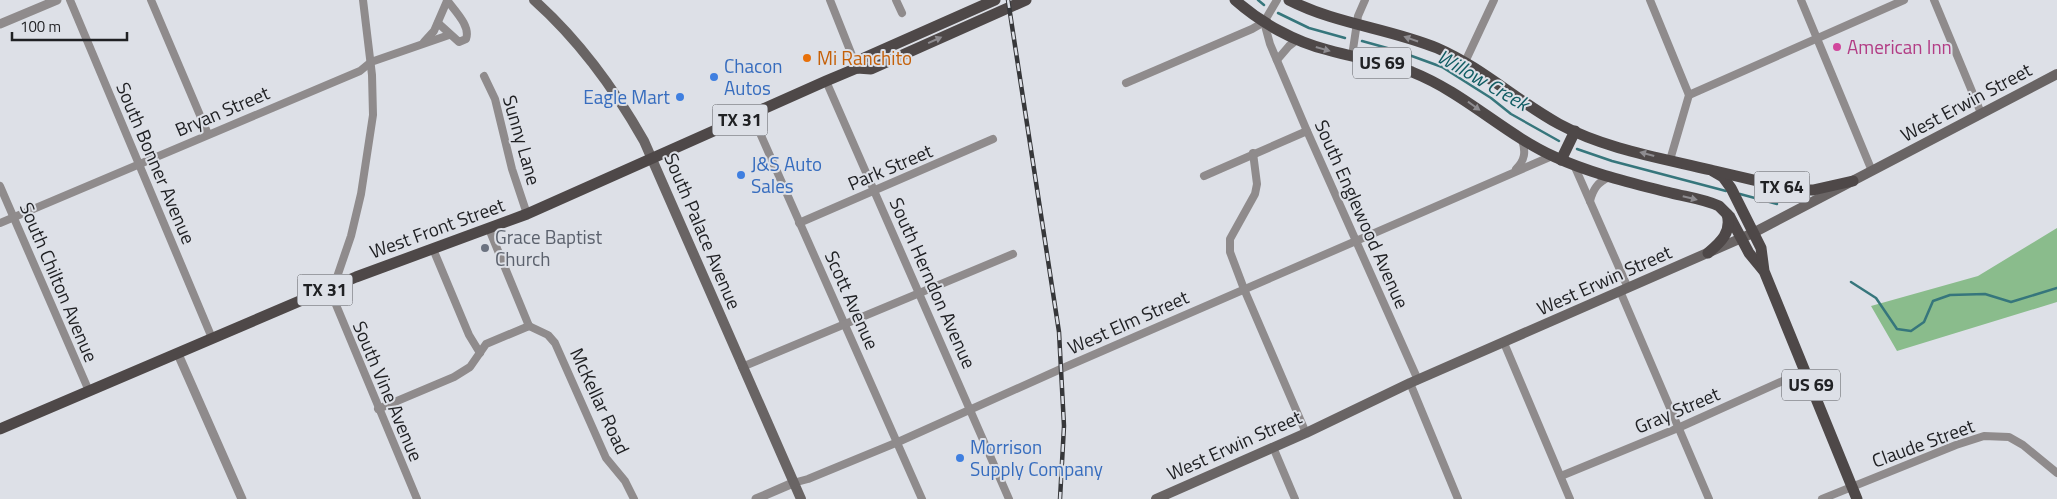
<svg xmlns="http://www.w3.org/2000/svg" width="2057" height="499" viewBox="0 0 2057 499" font-family="'Titillium Web',sans-serif">
<rect width="100%" height="100%" fill="#dde0e7"/>
<polygon fill="#8abc8c" points="2057,228 2057,302 1897,351 1871,306 1978,276"/>
<g fill="none" stroke-linecap="round" stroke-linejoin="round">
<g stroke="#36767c" stroke-width="2.5">
<polyline points="1258,0 1264,5"/>
<polyline points="1278,13 1309,28 1345,38"/>
<polyline points="1362,41 1398,51 1442,67 1491,98 1511,114 1559,141"/>
<polyline points="1577,149 1612,161 1726,191"/>
<polyline points="1740,194 1777,204"/>
<polyline points="1851,282 1876,298 1897,329 1911,331 1924,322 1933,301 1950,295 1985,294 2011,302 2057,288"/>
</g>
<g stroke="#8f8b8c" stroke-width="8">
<polyline points="70,0 212,338"/>
<polyline points="151,0 208,134"/>
<polyline points="363,0 372,75 373,115 361,194 351,236 337,277 334,300 417,499"/>
<polyline points="830,0 857,68"/>
<polyline points="896,0 902,13"/>
<polyline points="1650,0 1689,95 1670,160"/>
<polyline points="1801,0 1872,171"/>
<polyline points="1934,0 1981,113"/>
<polyline points="1264,22 1270,44 1307,131 1418,380"/>
<path d="M438,23L459,42L466,39C471,26 454,10 447,0"/>
<polyline points="424,42 434,31 447,1"/>
<polyline points="1352,56 1358,16 1365,0"/>
<polyline points="1277,60 1289,46 1298,39"/>
<polyline points="1465,62 1494,0"/>
<polyline points="484,76 495,99 512,169 527,214"/>
<polyline points="826,81 1009,499"/>
<polyline points="1126,83 1252,29 1264,22 1277,0"/>
<polyline points="1689,95 1904,0"/>
<polyline points="752,115 922,499"/>
<polyline points="1253,153 1257,184 1255,194 1230,239 1230,252 1244,289 1306,433"/>
<polyline points="1574,165 1628,288"/>
<path d="M1516,169C1525,160 1526,152 1522,140"/>
<polyline points="1204,176 1307,131"/>
<polyline points="0,186 89,391"/>
<path d="M1590,201C1593,189 1598,182 1609,177"/>
<polyline points="0,223 360,71 371,62 449,35"/>
<polyline points="799,223 993,139"/>
<polyline points="489,229 529,326"/>
<polyline points="433,249 469,335 480,353"/>
<polyline points="1620,291 1709,499"/>
<polyline points="529,326 548,335 555,343 606,458 625,481 634,499"/>
<polyline points="1504,343 1570,499"/>
<polyline points="742,367 1013,254"/>
<polyline points="1410,383 1458,499"/>
<polyline points="378,409 454,377 470,367 486,344 529,326"/>
<polyline points="1273,447 1295,499"/>
<polyline points="1561,476 1678,428 1805,371"/>
<polyline points="793,483 808,479 898,442 1063,368 1552,156"/>
<polyline points="1822,499 1956,445 1984,436 2009,437 2023,445 2057,473"/>
</g>
<g stroke="#8f8b8c" stroke-width="9">
<polyline points="0,24 57,0"/>
<polyline points="178,354 242,499"/>
<polyline points="756,499 793,483"/>
</g>
<g stroke="#696464" stroke-width="10">
<path d="M534,0C580,41 614,88 644,141L801,499"/>
<polyline points="1156,499 1306,433 1410,383 1753,233 2057,74"/>
</g>
<g stroke="#4e4848" stroke-width="11">
<path d="M1235,0C1261,23 1295,42 1328,50C1356,58 1385,62 1412,72C1465,93 1504,134 1555,157C1592,174 1632,183 1671,193C1687,197 1704,199 1719,206L1730,217L1749,253L1763,270"/>
<path d="M1289,0C1336,24 1388,28 1437,48C1481,67 1517,101 1559,124C1605,149 1661,158 1711,170L1723,177L1731,188L1761,248L1764,271L1857,499"/>
<polyline points="857,68 864,58 995,0"/>
<polyline points="1561,160 1575,131"/>
<polyline points="1715,171 1796,190 1813,190 1853,181"/>
<path d="M1708,253C1721,242 1732,232 1727,214"/>
<polyline points="0,429 356,277 527,214 826,81 857,68 871,69 1026,0"/>
</g>
<defs>
<polyline id="rail" points="1008,0 1059,332 1064,426 1060,499"/>
</defs>
<use href="#rail" stroke="#36373a" stroke-width="4.5"/>
<use href="#rail" stroke="#dde0e7" stroke-width="2.5" stroke-dasharray="8" stroke-linecap="butt"/>
</g>
<defs><path id="oneway-solid" d="M-6-.8H1V-3.2L6.5 0L1 3.2V.8H-6Z" transform="scale(1.25)"/></defs>
<g fill="#8e8c90">
<use href="#oneway-solid" transform="translate(1411 39) rotate(-161)"/>
<use href="#oneway-solid" transform="translate(935 40) rotate(-24)"/>
<use href="#oneway-solid" transform="translate(1323 49) rotate(16)"/>
<use href="#oneway-solid" transform="translate(1474 106) rotate(36)"/>
<use href="#oneway-solid" transform="translate(1647 154) rotate(-165)"/>
<use href="#oneway-solid" transform="translate(1690 198) rotate(14)"/>
</g>
<circle fill="#d1479c" stroke="#dde0e7" stroke-width="2" cx="1837" cy="47" r="5"/>
<circle fill="#e8710a" stroke="#dde0e7" stroke-width="2" cx="807" cy="58" r="5"/>
<g fill="#3f7fe0" stroke="#dde0e7" stroke-width="2">
<circle cx="714" cy="77" r="5"/>
<circle cx="680" cy="97" r="5"/>
<circle cx="741" cy="175" r="5"/>
<circle cx="960" cy="458" r="5"/>
</g>
<circle fill="#6b7280" stroke="#dde0e7" stroke-width="2" cx="485" cy="248" r="5"/>
<g text-anchor="middle" stroke-width="4" stroke-linejoin="round" paint-order="stroke">
<g fill="#dde0e7" stroke="#595a5e" stroke-width="1">
<rect x="1353" y="47.5" width="58" height="31" rx="4"/>
<rect x="712.5" y="104.5" width="55" height="31" rx="4"/>
<rect x="1754.5" y="171.5" width="55" height="31" rx="4"/>
<rect x="297.5" y="274.5" width="55" height="31" rx="4"/>
<rect x="1782" y="369.5" width="58" height="31" rx="4"/>
</g>
<g font-size="18" font-weight="bold" fill="#202124">
<text x="1382" y="69">US 69</text>
<text x="740" y="126">TX 31</text>
<text x="1782" y="193">TX 64</text>
<text x="325" y="296">TX 31</text>
<text x="1811" y="391">US 69</text>
</g>
<g font-size="19" fill="#b23c85" stroke="#dde0e7" text-anchor="start">
<text x="1847" y="54">American Inn</text>
</g>
<g font-size="19" fill="#c56008" stroke="#dde0e7" text-anchor="start">
<text x="817" y="65">Mi Ranchito</text>
</g>
<g font-size="19" fill="#366cbe" stroke="#dde0e7" text-anchor="start">
<text x="724" y="73">Chacon<tspan x="724" dy="22">Autos</tspan></text>
<text x="670" y="104" text-anchor="end">Eagle Mart</text>
<text x="751" y="171">J&amp;S Auto<tspan x="751" dy="22">Sales</tspan></text>
<text x="970" y="454">Morrison<tspan x="970" dy="22">Supply Company</tspan></text>
</g>
<g font-size="19" fill="#202124" stroke="#dde0e7">
<text transform="translate(1966 102) rotate(-28)" y="7">West Erwin Street</text>
<text transform="translate(222 111) rotate(-23)" y="7">Bryan Street</text>
<text transform="translate(522 140) rotate(74)" y="7">Sunny Lane</text>
<text transform="translate(156 163) rotate(67)" y="7">South Bonner Avenue</text>
<text transform="translate(890 167) rotate(-23)" y="7">Park Street</text>
<text transform="translate(1362 214) rotate(66)" y="7">South Englewood Avenue</text>
<text transform="translate(437 228) rotate(-20)" y="7">West Front Street</text>
<text transform="translate(703 231) rotate(67)" y="7">South Palace Avenue</text>
<text transform="translate(1604 280) rotate(-24)" y="7">West Erwin Street</text>
<text transform="translate(59 282) rotate(67)" y="7">South Chilton Avenue</text>
<text transform="translate(933 283) rotate(66)" y="7">South Herndon Avenue</text>
<text transform="translate(852 300) rotate(66)" y="7">Scott Avenue</text>
<text transform="translate(1128 322) rotate(-24)" y="7">West Elm Street</text>
<text transform="translate(388 391) rotate(67)" y="7">South Vine Avenue</text>
<text transform="translate(600 401) rotate(65)" y="7">McKellar Road</text>
<text transform="translate(1677 410) rotate(-23)" y="7">Gray Street</text>
<text transform="translate(1923 443) rotate(-20)" y="7">Claude Street</text>
<text transform="translate(1234 445) rotate(-24)" y="7">West Erwin Street</text>
</g>
<g font-size="19" fill="#5b616d" stroke="#dde0e7" text-anchor="start">
<text x="495" y="244">Grace Baptist<tspan x="495" dy="22">Church</tspan></text>
</g>
<g font-size="20" font-style="italic" fill="#105c63" stroke="#dde0e7">
<text transform="translate(1483 80) rotate(30)" y="7">Willow Creek</text>
</g>
</g>
<path d="M12 32v8h115v-8" fill="none" stroke="#202124" stroke-width="2.5"/>
<text x="20" y="32" font-size="15" fill="#202124" stroke="#dde0e7" stroke-width="4" paint-order="stroke">100 m</text>
</svg>
